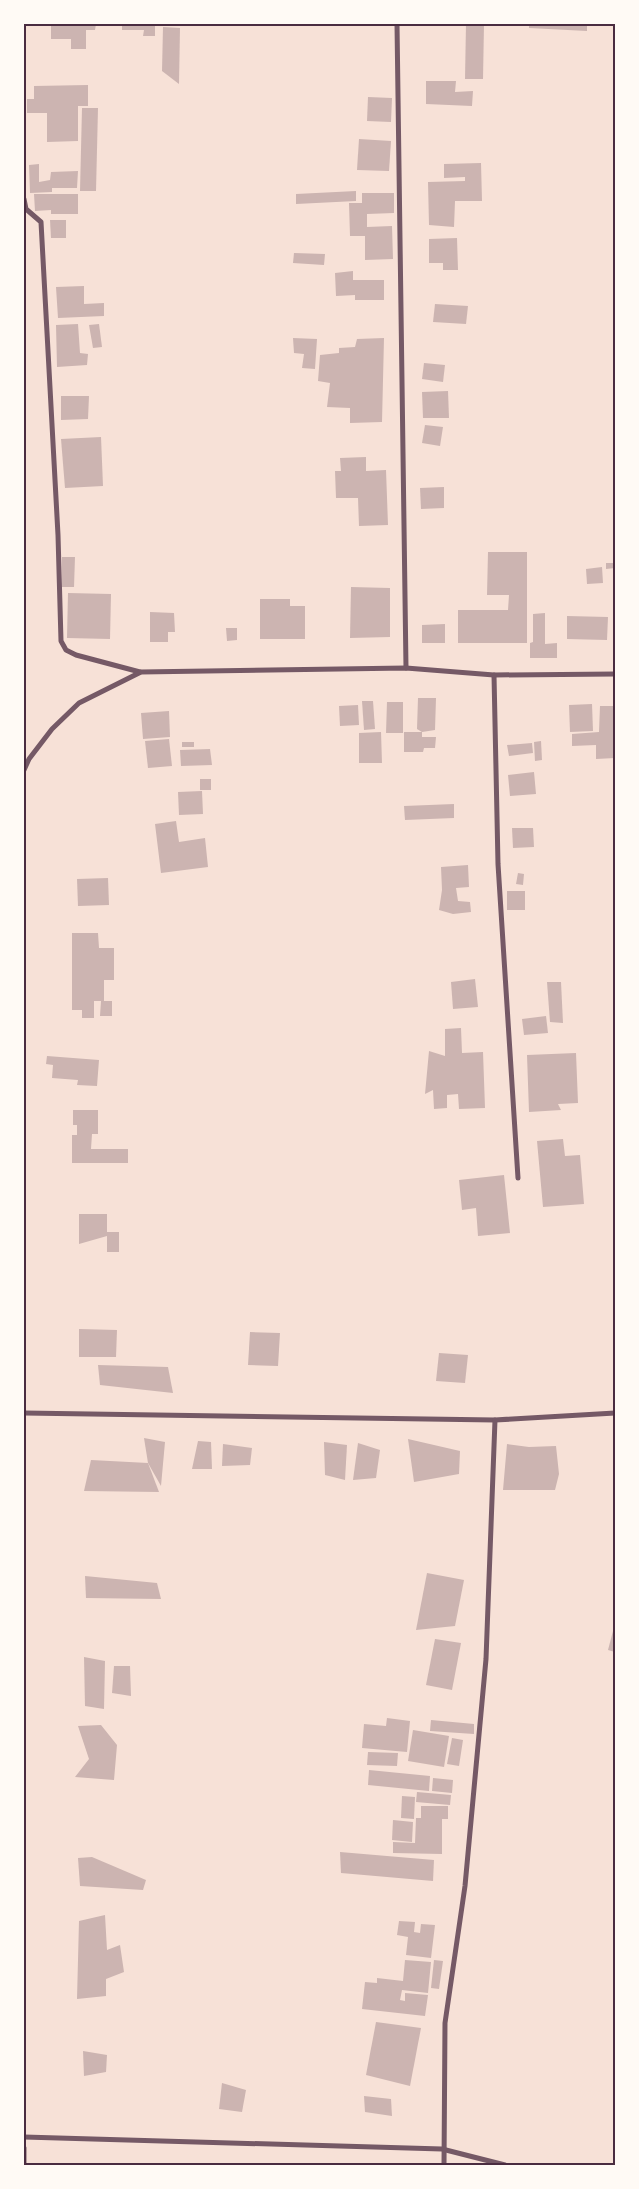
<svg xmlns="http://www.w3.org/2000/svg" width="639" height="2189" viewBox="0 0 639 2189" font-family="'Golos Text',sans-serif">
<rect width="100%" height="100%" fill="#f7e1d7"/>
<g fill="#ccb4b1">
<polygon points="51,24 96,24 95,30 86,30 86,49 71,49 71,39 51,39"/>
<polygon points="122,24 155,24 155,36 143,36 144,30 122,30"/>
<polygon points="466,24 484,24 483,79 465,79"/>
<polygon points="529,24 587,24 587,31 529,28"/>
<polygon points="163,27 180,28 179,84 162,71"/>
<polygon points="426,81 456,81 455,92 473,91 472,106 426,104"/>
<polygon points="88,85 88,106 78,106 78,141 47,142 47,113 27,113 27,99 34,99 34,86"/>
<polygon points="368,97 392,98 391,122 367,121"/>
<polygon points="82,108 98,108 96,191 80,191"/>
<polygon points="359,139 391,141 389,171 357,170"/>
<polygon points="481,163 482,201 455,201 454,227 429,225 428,182 465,181 465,177 444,178 444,164"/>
<polygon points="39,164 39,182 50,180 51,172 78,171 77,188 52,188 52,192 30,193 29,165"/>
<polygon points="356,191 356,201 296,204 296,194"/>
<polygon points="362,193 394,193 394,213 367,214 367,227 392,226 393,259 365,260 365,236 350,236 349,203 362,203"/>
<polygon points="34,194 78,194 78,214 51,214 51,210 35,211"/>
<polygon points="50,220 66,220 66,238 51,238"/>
<polygon points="457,238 458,270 443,270 443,263 429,263 429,239"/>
<polygon points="294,253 325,254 324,265 293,263"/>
<polygon points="353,271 353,280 384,280 384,300 355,300 355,295 336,296 335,273"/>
<polygon points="84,286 84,304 104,303 104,316 58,318 56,287"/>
<polygon points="435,304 468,306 466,324 433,322"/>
<polygon points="78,324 80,353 88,354 87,365 57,367 56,325"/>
<polygon points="99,324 102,347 93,348 89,325"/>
<polygon points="293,338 317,339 315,369 302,368 304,354 294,353"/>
<polygon points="384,338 382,422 350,423 350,408 327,407 330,383 318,381 320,355 339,353 339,348 355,347 357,339"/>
<polygon points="424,363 445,365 443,382 422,379"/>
<polygon points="448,391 449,418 423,418 422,392"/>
<polygon points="61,396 89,396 88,419 61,420"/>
<polygon points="425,425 443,427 440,446 422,443"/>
<polygon points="101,437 103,486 65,488 61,439"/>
<polygon points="366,457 366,471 386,470 388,525 359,526 358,498 336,498 335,471 341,471 340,458"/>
<polygon points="444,487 444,508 421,509 420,488"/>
<polygon points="488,552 527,552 527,643 458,643 458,610 508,610 509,595 487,595"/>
<polygon points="62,557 75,557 74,587 62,587"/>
<polygon points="606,563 615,563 615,568 606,569"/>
<polygon points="602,567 603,583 587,584 586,569"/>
<polygon points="351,587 390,588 390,637 350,638"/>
<polygon points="68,593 111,594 110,639 67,638"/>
<polygon points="260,599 290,599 290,606 305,606 305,639 260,639"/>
<polygon points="150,612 174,613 175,632 168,632 168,642 150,642"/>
<polygon points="545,613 545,644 557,643 557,658 530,658 530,643 533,642 533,614"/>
<polygon points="567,616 608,617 607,640 567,639"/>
<polygon points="445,624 445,643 422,643 422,625"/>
<polygon points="226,628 237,628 237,640 227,641"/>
<polygon points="418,698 436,698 435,730 422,732 422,737 436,737 435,748 424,748 423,752 404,752 404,732 422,732 417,729"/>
<polygon points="362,701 373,701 375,729 364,730"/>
<polygon points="387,702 403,702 403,733 386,733"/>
<polygon points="592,704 593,731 570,732 569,705"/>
<polygon points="358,705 359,725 340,726 339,706"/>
<polygon points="600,706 615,706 615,758 596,759 596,745 572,746 572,734 599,732"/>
<polygon points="169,711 170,737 143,739 141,713"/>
<polygon points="381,732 382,763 359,763 359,733"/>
<polygon points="169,739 172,766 148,768 145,741"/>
<polygon points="541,741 542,760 535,761 534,742"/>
<rect x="182" y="742" width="12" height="5"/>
<polygon points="532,743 533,753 509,756 507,745"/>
<polygon points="210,749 212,765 181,766 180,750"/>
<polygon points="534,772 536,794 510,796 508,775"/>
<rect x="200" y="779" width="11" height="11"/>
<polygon points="202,791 203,814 179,815 178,792"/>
<polygon points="454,804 454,818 405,820 404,806"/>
<polygon points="176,821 179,842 205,838 208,867 161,873 155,824"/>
<polygon points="512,828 533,828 534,847 513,848"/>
<polygon points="468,865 469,887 456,888 458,901 470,902 471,912 453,914 439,910 442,890 449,890 442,890 441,867"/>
<polygon points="518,873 524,874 523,885 516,884"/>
<polygon points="108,878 109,905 78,906 77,879"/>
<rect x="507" y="891" width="18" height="19"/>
<polygon points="72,933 98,933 99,948 114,948 114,980 104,980 104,1001 112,1001 112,1016 100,1016 101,1001 94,1001 94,1018 82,1018 82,1010 72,1010"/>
<polygon points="475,979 478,1007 453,1009 451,982"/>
<polygon points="547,982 561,982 563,1023 550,1022"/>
<polygon points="546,1016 548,1033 524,1035 522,1019"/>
<polygon points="461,1028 462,1053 483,1052 485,1108 459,1109 458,1094 447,1095 447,1108 434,1109 433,1090 425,1094 429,1051 445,1056 445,1029"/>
<polygon points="576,1053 578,1103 558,1104 561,1110 529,1112 527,1055"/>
<polygon points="47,1056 99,1060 97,1086 77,1085 78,1080 52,1078 53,1065 46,1064"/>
<polygon points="73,1110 98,1110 98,1134 92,1134 91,1149 128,1149 128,1163 72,1163 72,1135 77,1135 77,1125 73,1125"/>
<polygon points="563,1139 565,1156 580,1155 584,1204 543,1207 537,1141"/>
<polygon points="504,1175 510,1233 478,1236 476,1208 462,1210 459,1180"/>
<polygon points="79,1214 107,1214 107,1232 119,1232 119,1252 107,1252 107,1236 79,1244"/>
<polygon points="79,1329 117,1330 116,1357 79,1357"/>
<polygon points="250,1332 280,1333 278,1366 248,1365"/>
<polygon points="439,1353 468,1355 465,1383 436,1381"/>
<polygon points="98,1365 168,1367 173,1393 100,1385"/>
<polygon points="144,1438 165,1442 161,1486 148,1463"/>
<polygon points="408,1439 460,1451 459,1474 414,1482"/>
<polygon points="198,1441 211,1442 212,1469 192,1469"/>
<polygon points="324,1442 347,1445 345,1480 325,1475"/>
<polygon points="358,1443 380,1450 376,1478 353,1480"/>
<polygon points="223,1444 252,1448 250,1465 222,1466"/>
<polygon points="507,1444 529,1447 556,1446 559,1474 555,1490 503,1490"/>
<polygon points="91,1460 148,1463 159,1492 84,1491"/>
<polygon points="427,1573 464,1580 455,1626 416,1630"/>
<polygon points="85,1576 157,1583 161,1599 86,1598"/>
<polygon points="613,1631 615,1632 615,1652 608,1650"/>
<polygon points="435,1639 461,1643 452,1690 426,1685"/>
<polygon points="84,1657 105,1661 104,1709 85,1706"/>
<polygon points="114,1666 130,1666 131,1696 112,1693"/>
<polygon points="387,1718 410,1721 407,1752 362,1748 364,1724 386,1726"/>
<polygon points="431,1720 474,1724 474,1734 430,1731"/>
<polygon points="101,1725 117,1745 114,1780 75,1777 89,1759 78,1726"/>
<polygon points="413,1730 449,1736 444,1767 408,1761"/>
<polygon points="452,1738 463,1740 459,1766 447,1764"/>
<polygon points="368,1752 398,1753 397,1766 367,1765"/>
<polygon points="369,1770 430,1776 429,1791 368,1785"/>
<polygon points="433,1778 453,1780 452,1793 432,1791"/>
<polygon points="417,1792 451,1795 450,1805 416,1802"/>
<polygon points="402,1796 415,1797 414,1819 401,1818"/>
<polygon points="421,1806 448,1806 448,1819 442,1819 442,1854 393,1853 393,1842 415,1843 416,1818 421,1818"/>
<polygon points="393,1820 413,1822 412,1842 392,1840"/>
<polygon points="340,1852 434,1860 433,1881 341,1873"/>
<polygon points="92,1857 146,1880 143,1890 80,1886 78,1858"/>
<polygon points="105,1915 107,1950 120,1945 124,1972 106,1979 106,1996 77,1999 79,1921"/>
<polygon points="399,1921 415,1922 414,1932 420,1933 421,1924 435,1925 431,1958 406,1955 408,1937 397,1935"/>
<polygon points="405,1960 431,1962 428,1993 402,1990 400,2000 405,2001 405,1993 428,1995 425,2016 362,2009 365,1982 377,1983 377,1978 403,1981"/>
<polygon points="434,1960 443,1961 439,1989 431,1988"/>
<polygon points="376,2022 421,2028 410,2086 366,2075"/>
<polygon points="83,2051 107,2055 106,2072 84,2076"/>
<polygon points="222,2083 246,2090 242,2112 219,2109"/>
<polygon points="364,2096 391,2099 392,2116 365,2112"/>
</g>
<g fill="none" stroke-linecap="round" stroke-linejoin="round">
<g stroke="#755966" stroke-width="5">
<polyline points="397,24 406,668"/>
<polyline points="24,199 26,209 41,222 58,535 61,641 66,650 76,655 140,672"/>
<polyline points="494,675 498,864 518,1178"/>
<polyline points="24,770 29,759 52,729 79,703 141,672 406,668 494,675 615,674"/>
<polyline points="24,1413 495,1420 615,1413"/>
<polyline points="24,2137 442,2149 505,2165"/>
<polyline points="24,2148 24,2165"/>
<polyline points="444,2165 445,2023 465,1886 486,1659 495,1420"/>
</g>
</g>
<rect width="639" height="2189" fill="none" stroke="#fffaf5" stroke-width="50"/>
<rect x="25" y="25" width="589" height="2139" fill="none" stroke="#4a2c40" stroke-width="2"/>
</svg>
